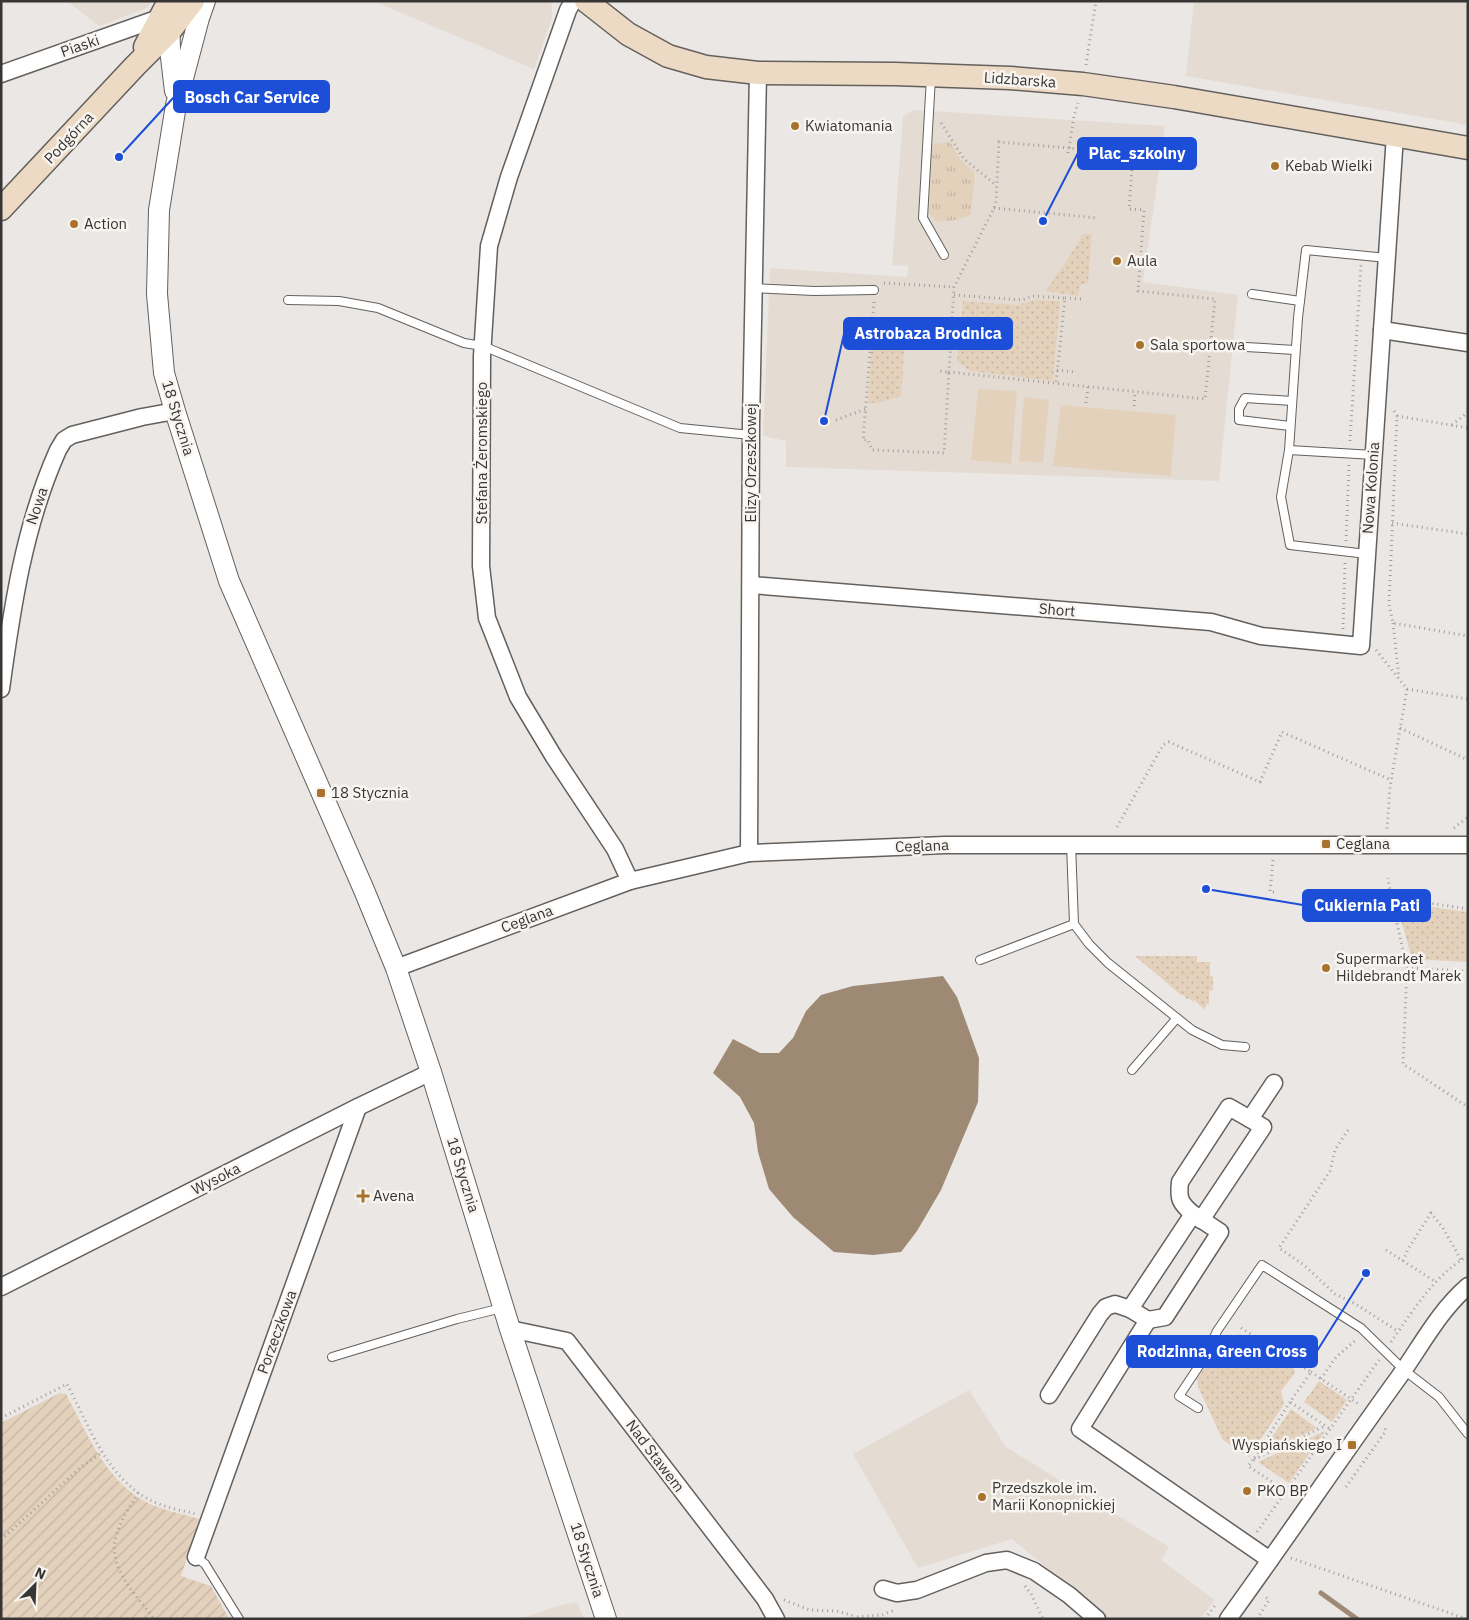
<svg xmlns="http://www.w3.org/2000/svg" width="1469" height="1620" viewBox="0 0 1469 1620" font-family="'IBM Plex Sans',sans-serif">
<defs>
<pattern id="grass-dots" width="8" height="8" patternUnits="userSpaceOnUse" patternTransform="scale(1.25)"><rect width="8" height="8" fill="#e4d1bc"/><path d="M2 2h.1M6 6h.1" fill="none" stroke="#c4b4a2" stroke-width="1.8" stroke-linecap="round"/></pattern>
<pattern id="park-tufts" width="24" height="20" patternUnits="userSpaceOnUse" patternTransform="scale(1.25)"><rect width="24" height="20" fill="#e4d1bc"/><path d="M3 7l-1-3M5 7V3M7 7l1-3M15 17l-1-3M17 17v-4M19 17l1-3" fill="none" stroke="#c4b4a2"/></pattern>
<pattern id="garden-furrows" width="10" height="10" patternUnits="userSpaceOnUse" patternTransform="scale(1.25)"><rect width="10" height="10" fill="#e4d1bc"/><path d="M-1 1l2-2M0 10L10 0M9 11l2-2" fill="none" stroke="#c4b4a2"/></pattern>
</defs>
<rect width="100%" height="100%" fill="#ebe7e4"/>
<g fill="#e4dcd3">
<polygon points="67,1 152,1 147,8 99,26"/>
<polygon points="373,1 549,1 552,5 552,18 534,69"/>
<polygon points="1194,1 1468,1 1468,125 1186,76"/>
<polygon points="915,110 1165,126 1143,282 1238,295 1219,481 786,467 786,441 763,436 770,268 907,277 908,266 892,265 903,116"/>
<polygon points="969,1390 1006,1447 1169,1547 1161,1560 1215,1600 1200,1619 1109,1619 1012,1539 918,1568 853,1454"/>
<polygon points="577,1602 584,1619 520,1619 557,1606"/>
</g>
<g fill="url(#grass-dots)">
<polygon points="1082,234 1092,234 1088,283 1080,285 1078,296 1046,291 1079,242"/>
<polygon points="1034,300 1060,301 1053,381 970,371 957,361 963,301 1018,305"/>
<polygon points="872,336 905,340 901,396 878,403 868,403"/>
<polygon points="1396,902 1468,912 1468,962 1412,959"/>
<polygon points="1135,956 1197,956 1197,962 1210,962 1210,976 1213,976 1213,990 1209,991 1209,1004 1206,1004 1205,1010 1194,1000 1193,1002 1189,998 1187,999 1182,994 1181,995"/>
<polygon points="1239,1334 1294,1368 1295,1373 1281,1391 1284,1404 1249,1457 1223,1440 1198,1387 1197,1379 1223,1340"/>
<polygon points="1319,1381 1347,1400 1332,1422 1304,1402"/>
<polygon points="1291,1409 1317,1428 1265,1452 1263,1450"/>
<polygon points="1325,1431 1289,1483 1258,1462"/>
</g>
<polygon fill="url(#park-tufts)" points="950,142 960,159 975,173 971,215 956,220 937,222 929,213 932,144"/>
<path fill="url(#garden-furrows)" d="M60,1393L66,1394C87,1433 104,1478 144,1501C161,1510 182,1514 200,1519L181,1576L211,1586L229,1619H1V1423Z"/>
<g fill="#e4d1bc">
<polygon points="978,389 1017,391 1011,464 971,460"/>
<polygon points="1024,397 1049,400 1043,463 1019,461"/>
<polygon points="1061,405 1176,415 1171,476 1053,466"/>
</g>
<polygon fill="#9e8a74" points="943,976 957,997 979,1058 978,1102 941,1190 917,1231 901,1252 873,1255 834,1252 793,1217 769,1189 758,1152 754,1123 740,1097 713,1073 733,1039 760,1053 779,1053 793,1038 806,1011 821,995 853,986"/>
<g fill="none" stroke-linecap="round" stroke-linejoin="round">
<polyline stroke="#9e8a74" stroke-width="5" points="1321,1593 1357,1619"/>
<defs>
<g id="service">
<polyline points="931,77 923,218 944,255"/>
<polyline points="754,288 814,291 874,290"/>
<polyline points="1252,294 1300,301"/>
<polyline points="288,300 339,301 378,308 464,343 483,346 495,351 680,428 751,435"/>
<polyline points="1246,347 1295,350"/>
<polyline points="1290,426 1239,420 1239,409 1245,398 1292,401"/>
<polyline points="1289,450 1374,455"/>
<polyline points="1367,554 1290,545 1281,497 1289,450 1298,318 1306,250 1387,258"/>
<polyline points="1071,844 1074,924 1089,944 1108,963 1192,1030 1222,1045 1245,1047"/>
<polyline points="980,960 1074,924"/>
<polyline points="1132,1070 1177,1018"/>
<polyline points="332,1357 457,1319 502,1308"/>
<polyline points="1198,1408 1179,1396 1205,1357 1217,1331 1262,1265 1361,1328 1404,1370 1439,1397 1468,1434"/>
<polyline points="196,1557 205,1564 239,1619"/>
</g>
<g id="minor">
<polyline points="573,1 568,10 509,177 489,246 482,356 481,566 487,618 518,697 554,757 615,849 630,881"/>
<polyline points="1,74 159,18"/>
<polyline points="1382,330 1468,343"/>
<polyline points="751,585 1211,622 1261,636 1361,646 1395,135"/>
<path d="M1,689C12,608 24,526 58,450L64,440L72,435L142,417L175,411"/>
<polyline points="749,853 751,422 758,73"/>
<polyline points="396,968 630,881 749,853 945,845 1468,845"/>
<path d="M1193,1214C1180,1203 1178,1199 1180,1182L1229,1107L1250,1119"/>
<polyline points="1201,1220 1263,1127 1250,1119 1274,1083"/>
<polyline points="1,1287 358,1107 431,1072"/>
<polyline points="1130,1309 1193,1214 1220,1232 1165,1317 1148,1320"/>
<polyline points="510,1329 567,1341 765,1599 776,1619"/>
<polyline points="1049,1395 1100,1314 1106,1307 1115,1304 1130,1309 1148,1320 1080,1429 1270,1560"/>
<polyline points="196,1557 358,1107"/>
<polyline points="883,1589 897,1593 917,1590 986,1563 1007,1560 1034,1571 1069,1595 1097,1619"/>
<path d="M1228,1619C1286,1539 1341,1457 1399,1377C1421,1346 1439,1311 1468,1286"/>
</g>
<g id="tertiary">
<polyline points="205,1 199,18 176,105 159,210 157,294 164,373 175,411 229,581 364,890 396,968 431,1072 510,1329 606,1619"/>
<polyline points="169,20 170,49 175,91"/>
</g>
<g id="secondary">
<polyline points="586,1 628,34 668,56 706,67 758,73 895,74 1010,78 1083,84 1174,97 1468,148"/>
<polyline points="145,47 169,1"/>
<polyline points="1,209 135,66 169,32 193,1"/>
</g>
</defs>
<use href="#service" stroke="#63605d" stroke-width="10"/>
<use href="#minor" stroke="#63605d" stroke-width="19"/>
<use href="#tertiary" stroke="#63605d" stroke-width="22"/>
<use href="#secondary" stroke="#63605d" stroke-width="25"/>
<g stroke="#a19e9c" stroke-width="3" stroke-dasharray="1 4" stroke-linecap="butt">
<polyline points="1086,65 1096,1"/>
<polyline points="941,123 964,159 996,185"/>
<polyline points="1068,153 1069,148 999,142 996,201 994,208 954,287 949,372 1205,399 1215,299 1138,291 1144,210 1129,209 1133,156 1069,148 1074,116 1078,103"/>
<polyline points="994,208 1098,218"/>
<polyline points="884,283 954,287"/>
<polyline points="954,295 1022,300 1033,296 1065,298 1056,383"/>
<polyline points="1065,298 1082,299"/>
<polyline points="874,302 863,440 868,440 872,450 944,453 949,372 939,371"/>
<polyline points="872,329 903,331 904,324"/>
<polyline points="1057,370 1074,372"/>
<polyline points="1086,403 1088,387"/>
<polyline points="1134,406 1135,392"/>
<polyline points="1394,411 1397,416 1389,604 1393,623 1468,636"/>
<polyline points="1397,416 1468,428"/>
<polyline points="836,420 866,409"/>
<polyline points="1452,425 1468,412"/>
<polyline points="1350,441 1361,265"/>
<polyline points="1392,523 1468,534"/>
<polyline points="1346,541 1349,465"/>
<polyline points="1393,623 1399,678"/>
<polyline points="1343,629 1345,563"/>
<polyline points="1376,650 1407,689 1390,787 1387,829"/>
<polyline points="1407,689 1468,699"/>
<polyline points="1400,728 1468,760"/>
<polyline points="1117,827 1163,745 1169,742 1260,782 1282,732 1391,780"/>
<polyline points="1454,828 1468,817"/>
<polyline points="1273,860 1270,892 1276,892"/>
<polyline points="1370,893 1391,897 1388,878"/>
<polyline points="1468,909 1391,897 1407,968 1403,1064 1468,1107"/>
<polyline points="1407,968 1468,971"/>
<polyline points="1348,1130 1335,1150 1330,1171 1279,1248 1304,1265 1335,1294 1354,1303 1399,1332"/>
<polyline points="1386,1250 1436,1282"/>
<polyline points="1403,1261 1408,1249 1431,1213 1443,1228 1461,1260"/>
<polyline points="1241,1328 1311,1372 1290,1402 1330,1429"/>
<path d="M1391,1342C1413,1311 1434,1275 1468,1256"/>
<polyline points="1311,1372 1360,1405"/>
<polyline points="1321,1379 1336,1357 1357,1339"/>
<polyline points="1290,1402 1253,1460 1325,1426"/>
<path d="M1,1418L67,1384C88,1424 106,1476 148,1499C162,1507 180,1510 196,1514"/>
<polyline points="1253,1460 1248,1466 1286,1491"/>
<polyline points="1346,1487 1385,1432 1386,1425"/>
<path d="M138,1493C129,1508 118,1524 115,1541C109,1570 139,1598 154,1619"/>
<polyline points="1257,1532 1379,1360"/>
<polyline points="1,1540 82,1466 103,1452"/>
<polyline points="1291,1558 1467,1619"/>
<polyline points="1025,1586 1031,1594 1043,1619"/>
<polyline points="784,1600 810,1610 836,1611 855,1616"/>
<polyline points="853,1619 856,1617 882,1615 895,1610"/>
<polyline points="1205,1619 1216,1604"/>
<polyline points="1257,1619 1269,1600 1264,1596"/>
</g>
<use href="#service" stroke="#fff" stroke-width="8"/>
<use href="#minor" stroke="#fff" stroke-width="16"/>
<use href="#tertiary" stroke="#fff" stroke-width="20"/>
<use href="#secondary" stroke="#ecdac4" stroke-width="22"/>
</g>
<g fill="#a9732e" stroke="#f8f5f1" stroke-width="2">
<circle cx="795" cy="126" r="5"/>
<circle cx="1275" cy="166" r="5"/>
<circle cx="74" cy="224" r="5"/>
<circle cx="1117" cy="261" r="5"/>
<circle cx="1140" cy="345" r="5"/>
<rect x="316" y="788" width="10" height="10" rx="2.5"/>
<rect x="1321" y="839" width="10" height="10" rx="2.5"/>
<circle cx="1326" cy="968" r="5"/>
<path d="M360.5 1188.5h5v5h5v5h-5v5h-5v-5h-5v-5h5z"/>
<rect x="1347" y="1440" width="10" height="10" rx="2.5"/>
<circle cx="1247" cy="1491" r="5"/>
<circle cx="982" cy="1497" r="5"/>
</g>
<g text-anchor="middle" stroke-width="5" stroke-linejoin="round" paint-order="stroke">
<g font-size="15" fill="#373635" stroke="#f8f5f1">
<text transform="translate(80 46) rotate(-19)" y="5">Piaski</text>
<text transform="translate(1020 80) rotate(4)" y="5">Lidzbarska</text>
<text transform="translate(69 138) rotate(-47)" y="5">Podgórna</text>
<text transform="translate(178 418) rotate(73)" y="5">18 Stycznia</text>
<text transform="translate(482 453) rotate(-90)" y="5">Stefana Żeromskiego</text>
<text transform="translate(751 463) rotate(-90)" y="5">Elizy Orzeszkowej</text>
<text transform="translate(1371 488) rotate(-86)" y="5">Nowa Kolonia</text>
<text transform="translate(37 506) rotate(-71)" y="5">Nowa</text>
<text transform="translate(1057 610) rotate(5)" y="5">Short</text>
<text transform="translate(922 846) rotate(-2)" y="5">Ceglana</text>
<text transform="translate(527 919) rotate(-20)" y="5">Ceglana</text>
<text transform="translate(463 1175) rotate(73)" y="5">18 Stycznia</text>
<text transform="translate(216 1179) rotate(-27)" y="5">Wysoka</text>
<text transform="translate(277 1332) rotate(-70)" y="5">Porzeczkowa</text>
<text transform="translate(655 1456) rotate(53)" y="5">Nad Stawem</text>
<text transform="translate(587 1560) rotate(72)" y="5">18 Stycznia</text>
</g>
<g font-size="15" fill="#373635" stroke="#f8f5f1" text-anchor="start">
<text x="805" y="131">Kwiatomania</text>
<text x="1285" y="171">Kebab Wielki</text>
<text x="84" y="229">Action</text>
<text x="1127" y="266">Aula</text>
<text x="1150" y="350">Sala sportowa</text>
<text x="331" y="798">18 Stycznia</text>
<text x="1336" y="849">Ceglana</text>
<text x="1336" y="964">Supermarket<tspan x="1336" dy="17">Hildebrandt Marek</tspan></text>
<text x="373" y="1201">Avena</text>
<text x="1342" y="1450" text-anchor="end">Wyspiańskiego I</text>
<text x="992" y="1493">Przedszkole im.<tspan x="992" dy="17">Marii Konopnickiej</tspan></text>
<text x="1257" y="1496">PKO BP</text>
</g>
</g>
<path fill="none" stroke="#1d4ed8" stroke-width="2" d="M119 157L174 97M1043 221L1078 153M824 421L844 334M1206 889L1303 905M1366 1273L1317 1351"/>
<g fill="#1d4ed8" stroke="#f8f5f1" stroke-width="2">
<circle cx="119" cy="157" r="5"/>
<circle cx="1043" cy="221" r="5"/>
<circle cx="824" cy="421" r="5"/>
<circle cx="1206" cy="889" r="5"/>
<circle cx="1366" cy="1273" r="5"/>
</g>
<g fill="#1d4ed8" stroke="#1d4ed8" stroke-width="2">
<rect x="174" y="81" width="155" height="31" rx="5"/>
<rect x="1078" y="138" width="118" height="31" rx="5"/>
<rect x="844" y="318" width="168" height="31" rx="5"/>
<rect x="1303" y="890" width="127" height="31" rx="5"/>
<rect x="1127" y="1336" width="190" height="31" rx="5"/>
</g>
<g font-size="16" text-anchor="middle" font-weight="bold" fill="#fff">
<text x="252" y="103">Bosch Car Service</text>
<text x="1137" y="159">Plac_szkolny</text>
<text x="928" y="339">Astrobaza Brodnica</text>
<text x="1367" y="911">Cukiernia Pati</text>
<text x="1222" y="1357">Rodzinna, Green Cross</text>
</g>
<rect width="1469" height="1620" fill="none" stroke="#373635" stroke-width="5"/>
<g transform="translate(35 1585) rotate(24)" stroke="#f8f5f1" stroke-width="4" paint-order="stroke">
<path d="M0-4L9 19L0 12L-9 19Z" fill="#373635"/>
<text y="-8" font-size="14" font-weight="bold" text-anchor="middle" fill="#373635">N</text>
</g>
</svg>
